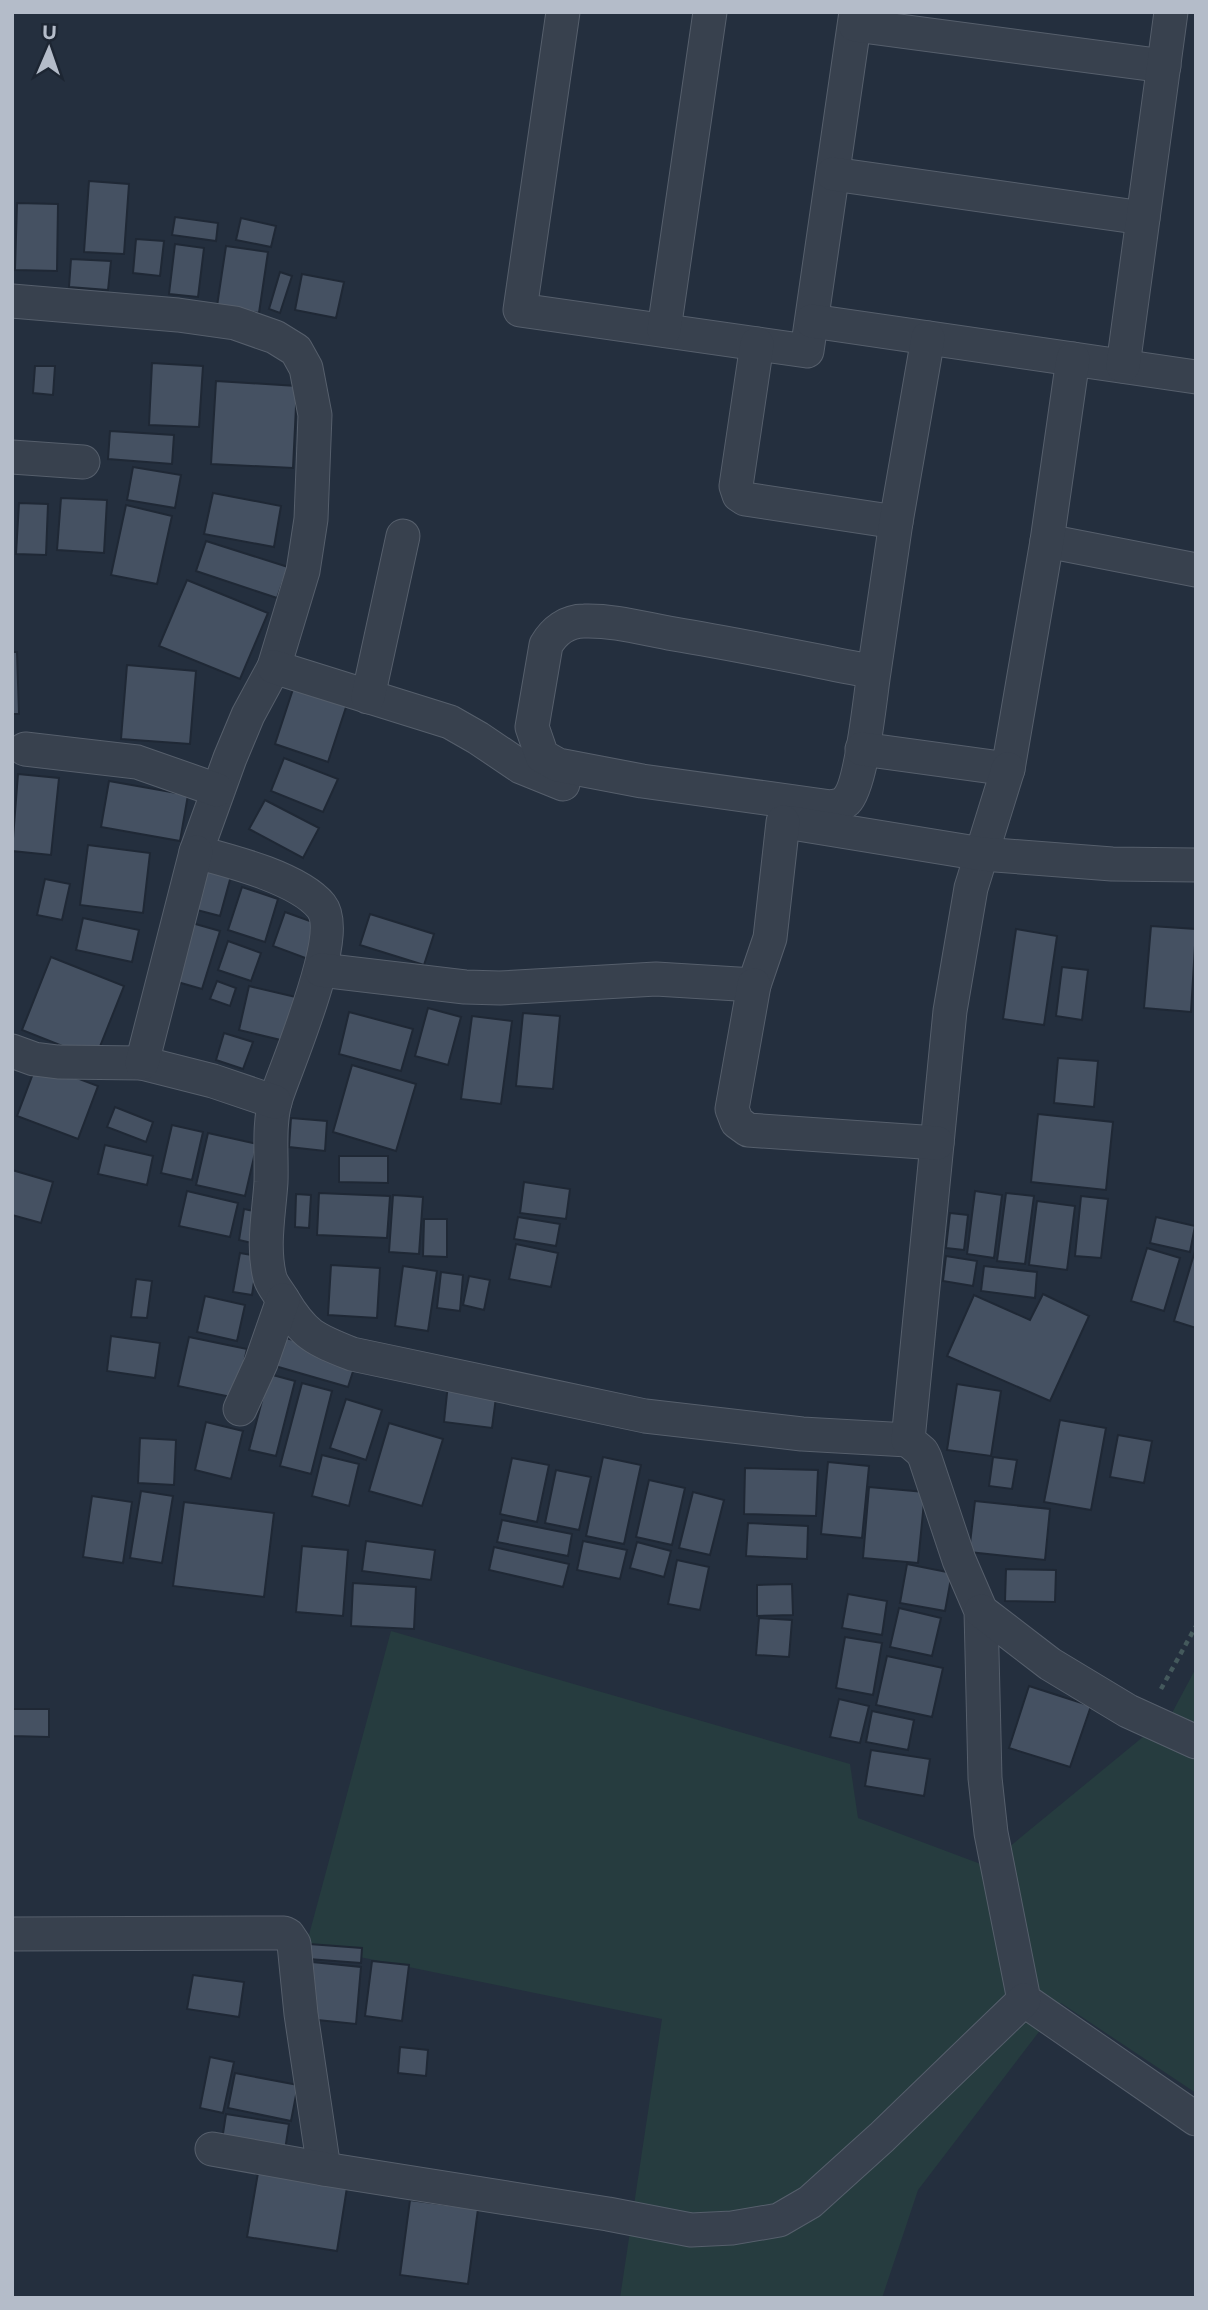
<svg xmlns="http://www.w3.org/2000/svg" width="1208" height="2310" viewBox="0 0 1208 2310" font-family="Montserrat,sans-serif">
<rect width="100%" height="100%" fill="#242f3e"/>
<polygon fill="#263c3f" points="391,1631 850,1764 858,1818 986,1866 1172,1713 1196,1668 1196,2093 1061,2003 918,2190 882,2298 620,2298 662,2019 306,1946"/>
<g fill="#455162" stroke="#1f2835" stroke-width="2">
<polygon points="89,181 129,184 124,254 84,252"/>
<polygon points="17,203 58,204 57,271 15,270"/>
<polygon points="175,217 218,223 216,241 172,235"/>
<polygon points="241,218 276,226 271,247 236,240"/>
<polygon points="136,239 164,241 160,276 133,273"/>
<polygon points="175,244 204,248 198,297 169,294"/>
<polygon points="226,246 268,252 259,313 217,306"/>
<polygon points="71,259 111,261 108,290 69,287"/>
<polygon points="280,272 292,276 280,313 269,309"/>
<polygon points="302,274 344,282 336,318 295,310"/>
<polygon points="152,363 203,366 199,427 149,425"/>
<polygon points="35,366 55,366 53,395 33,393"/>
<polygon points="216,381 297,386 293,468 211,464"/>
<polygon points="110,431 174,435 172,464 108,459"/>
<polygon points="133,467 181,475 175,508 127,500"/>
<polygon points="213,493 281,506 274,547 204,534"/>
<polygon points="61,498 107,500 104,553 57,550"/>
<polygon points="19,503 48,504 46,555 16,554"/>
<polygon points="126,505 172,516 157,584 111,575"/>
<polygon points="206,541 288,567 277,598 196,571"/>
<polygon points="187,580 268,613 240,679 159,646"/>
<polygon points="12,652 17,652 19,714 12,714"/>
<polygon points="127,665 196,671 190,744 121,739"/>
<polygon points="296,680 349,698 328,762 275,744"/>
<polygon points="284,758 338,779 323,812 271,791"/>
<polygon points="18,774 59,778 51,855 12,851"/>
<polygon points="109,781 188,795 180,841 101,827"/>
<polygon points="265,800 319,828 303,858 249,829"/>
<polygon points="88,845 150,853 143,913 80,905"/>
<polygon points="204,869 231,876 220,916 193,909"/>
<polygon points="45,879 70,884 62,920 37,915"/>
<polygon points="242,887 278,899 265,942 228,930"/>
<polygon points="285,912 321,925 308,959 273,946"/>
<polygon points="370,914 434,934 424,965 360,945"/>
<polygon points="83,918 139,930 132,962 76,950"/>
<polygon points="192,923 220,931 202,989 174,981"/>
<polygon points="1151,926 1196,929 1191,1012 1144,1008"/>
<polygon points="1016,929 1057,936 1044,1025 1003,1019"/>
<polygon points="228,941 261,953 251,981 218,970"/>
<polygon points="51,957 124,986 95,1059 22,1030"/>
<polygon points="1062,967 1088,970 1082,1020 1056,1016"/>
<polygon points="217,981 236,988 230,1006 210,999"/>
<polygon points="249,986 300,998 289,1042 239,1030"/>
<polygon points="428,1008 461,1017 448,1065 415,1056"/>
<polygon points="349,1012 413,1029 401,1071 339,1054"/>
<polygon points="523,1013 560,1016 553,1089 516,1086"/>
<polygon points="472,1016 512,1021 501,1104 461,1099"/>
<polygon points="224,1033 253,1042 243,1069 216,1060"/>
<polygon points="1058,1058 1098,1061 1094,1107 1054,1103"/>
<polygon points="37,1063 98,1086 78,1139 17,1116"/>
<polygon points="352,1065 416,1084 396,1151 333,1132"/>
<polygon points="115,1107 153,1122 146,1142 107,1127"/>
<polygon points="1038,1114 1113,1122 1106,1190 1031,1182"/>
<polygon points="291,1118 327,1121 325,1151 289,1147"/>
<polygon points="172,1125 203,1132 192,1180 161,1173"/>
<polygon points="208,1133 257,1144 245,1196 196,1185"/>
<polygon points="105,1145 153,1156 147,1185 98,1174"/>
<polygon points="339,1156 388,1156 388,1183 339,1182"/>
<polygon points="12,1170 53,1182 41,1223 12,1215"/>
<polygon points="524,1182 570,1189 566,1219 520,1213"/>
<polygon points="187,1191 238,1203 230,1237 179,1226"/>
<polygon points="975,1191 1002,1195 994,1258 967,1254"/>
<polygon points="319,1193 390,1196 387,1238 317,1235"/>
<polygon points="1006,1193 1034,1196 1025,1264 997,1261"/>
<polygon points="296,1194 311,1195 309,1228 295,1227"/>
<polygon points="393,1195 423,1197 419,1254 389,1252"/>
<polygon points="1081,1196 1108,1199 1101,1258 1075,1256"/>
<polygon points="1037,1201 1075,1206 1067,1270 1029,1265"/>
<polygon points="244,1209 258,1212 252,1243 239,1240"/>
<polygon points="950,1213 968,1215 964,1250 946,1248"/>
<polygon points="518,1217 560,1224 556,1246 514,1239"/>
<polygon points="1156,1217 1195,1226 1190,1252 1150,1243"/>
<polygon points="424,1219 447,1219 447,1257 423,1256"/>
<polygon points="516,1244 558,1253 551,1287 509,1279"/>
<polygon points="1147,1248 1180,1258 1164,1311 1131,1301"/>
<polygon points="1195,1251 1196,1251 1196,1328 1174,1321"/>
<polygon points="240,1253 258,1256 252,1295 233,1292"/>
<polygon points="946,1256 977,1261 973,1286 943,1281"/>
<polygon points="331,1265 380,1268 377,1318 328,1315"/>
<polygon points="403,1266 437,1271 428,1331 395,1326"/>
<polygon points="984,1266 1037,1272 1035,1298 981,1291"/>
<polygon points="441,1272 463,1275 460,1311 437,1308"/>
<polygon points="469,1276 490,1280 484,1310 463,1305"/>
<polygon points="136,1279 152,1281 147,1318 131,1317"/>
<polygon points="1043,1294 1089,1316 1050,1401 947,1356 974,1295 1030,1320"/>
<polygon points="205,1296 245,1305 237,1341 197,1332"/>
<polygon points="111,1336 160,1343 155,1378 107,1371"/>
<polygon points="189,1337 247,1349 236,1398 178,1386"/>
<polygon points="283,1337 357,1359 348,1387 275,1366"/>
<polygon points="269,1374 295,1381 276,1456 249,1450"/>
<polygon points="302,1383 332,1391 311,1474 280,1466"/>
<polygon points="448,1384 497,1390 492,1428 444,1422"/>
<polygon points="957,1384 1001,1391 991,1456 947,1450"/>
<polygon points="346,1399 382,1410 366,1460 330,1448"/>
<polygon points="1060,1420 1106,1428 1091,1510 1044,1502"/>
<polygon points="206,1422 243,1431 231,1479 195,1470"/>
<polygon points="389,1423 443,1439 422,1506 369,1491"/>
<polygon points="1118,1435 1152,1441 1144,1483 1110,1477"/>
<polygon points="140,1438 176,1440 174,1485 138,1483"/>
<polygon points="322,1455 359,1464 349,1506 312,1496"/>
<polygon points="603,1457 641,1465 624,1544 586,1536"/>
<polygon points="993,1457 1017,1460 1012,1489 989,1486"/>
<polygon points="512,1458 549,1465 537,1522 500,1514"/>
<polygon points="828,1462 869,1466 862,1538 821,1534"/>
<polygon points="745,1468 818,1470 816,1516 744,1514"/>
<polygon points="556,1470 591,1477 579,1530 545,1523"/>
<polygon points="649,1480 685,1488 672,1545 636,1537"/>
<polygon points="869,1487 925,1492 918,1563 863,1558"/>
<polygon points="141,1491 173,1496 162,1563 130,1558"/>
<polygon points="693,1492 724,1500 710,1555 679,1548"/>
<polygon points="92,1496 132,1502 123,1563 83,1557"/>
<polygon points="975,1501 1050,1509 1045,1560 969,1552"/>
<polygon points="184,1502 274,1513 264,1597 173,1586"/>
<polygon points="502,1520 572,1534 568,1556 497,1542"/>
<polygon points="748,1523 808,1526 807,1559 746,1556"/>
<polygon points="366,1541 435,1550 431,1580 362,1571"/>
<polygon points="583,1541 627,1550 620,1579 577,1570"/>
<polygon points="637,1542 671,1551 664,1577 630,1568"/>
<polygon points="302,1546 348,1550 343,1616 296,1612"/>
<polygon points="494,1547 569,1564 563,1587 489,1570"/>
<polygon points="677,1560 709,1567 700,1610 668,1604"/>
<polygon points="907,1564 952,1573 945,1611 900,1603"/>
<polygon points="1006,1569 1056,1570 1055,1602 1005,1601"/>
<polygon points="353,1583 416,1587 414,1629 351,1626"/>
<polygon points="792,1584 793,1615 757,1616 757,1585"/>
<polygon points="848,1594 887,1601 882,1635 842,1628"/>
<polygon points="899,1608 941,1618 932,1656 890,1647"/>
<polygon points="759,1618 792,1620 789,1657 756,1655"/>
<polygon points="845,1637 882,1643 873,1695 836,1688"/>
<polygon points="887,1656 943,1668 932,1717 876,1705"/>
<polygon points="1029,1686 1091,1706 1070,1767 1009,1748"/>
<polygon points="839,1699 869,1706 860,1743 830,1737"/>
<polygon points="12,1709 49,1709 49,1737 12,1736"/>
<polygon points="872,1711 914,1720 908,1750 866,1742"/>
<polygon points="871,1750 930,1759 924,1796 865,1786"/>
<polygon points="309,1944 362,1948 361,1963 308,1959"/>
<polygon points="372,1961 409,1965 402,2021 365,2016"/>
<polygon points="312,1962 361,1967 356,2024 308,2019"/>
<polygon points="193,1975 244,1982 239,2017 187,2009"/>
<polygon points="400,2047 428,2050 426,2076 398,2073"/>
<polygon points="210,2057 234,2062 223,2113 200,2108"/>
<polygon points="235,2073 298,2085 291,2121 228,2108"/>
<polygon points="226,2114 289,2124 285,2150 222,2140"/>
<polygon points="259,2167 348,2181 337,2251 247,2237"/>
<polygon points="410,2200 478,2209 468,2284 400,2275"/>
</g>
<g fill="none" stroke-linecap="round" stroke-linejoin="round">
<defs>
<g id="street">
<polyline points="563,12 520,310 807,351 856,12"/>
<polyline points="855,25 1164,66"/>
<polyline points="833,174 1143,218"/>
<path d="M12,301L178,315L235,323L275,337L296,350L306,368L315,415L311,519L303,571L274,667L248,715L230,758L196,852C230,861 298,878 321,906C344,935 287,1064 276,1098C268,1124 272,1156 271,1182C269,1213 262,1247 270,1278C272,1285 279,1293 283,1300C304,1335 314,1339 352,1354L645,1416L802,1434L908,1440"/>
<polyline points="812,321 1196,377"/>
<polyline points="664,330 710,12"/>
<polyline points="757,344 736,486 739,495 745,499 896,522"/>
<polyline points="1123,366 1171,12"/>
<polyline points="12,457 83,462"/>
<polyline points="1047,541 1196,570"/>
<polyline points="274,667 450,722 478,738 521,767 563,784"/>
<path d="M874,672C870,697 862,786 846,801C842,805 836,806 831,807L642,781L558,765L542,756L532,727L546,645C554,631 567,621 584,621C614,620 645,629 674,634C741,645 807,659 874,672L896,522L928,338"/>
<polyline points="368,697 403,536"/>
<polyline points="25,749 137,762 217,790"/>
<polyline points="862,749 1008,769 1047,541 1073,359"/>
<polyline points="1008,769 971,888 950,1011 908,1440 922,1452 925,1458 959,1560 981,1611 985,1778 991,1833 1024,2000 1196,2119"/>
<polyline points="792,823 982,854 1112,864 1196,865"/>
<polyline points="321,970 465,987 500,988 656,979 754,985 770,938 783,822"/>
<polyline points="754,985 732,1109 737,1122 748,1130 937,1143"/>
<polyline points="12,1051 34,1059 58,1062 142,1063 213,1081 275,1102"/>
<polyline points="142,1063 196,852"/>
<polyline points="240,1409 261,1363 283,1300"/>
<polyline points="981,1611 1050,1664 1128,1711 1196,1742"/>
<polyline points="12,1934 284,1933 288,1935 294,1944 301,2014 324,2169"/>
<polyline points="212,2149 324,2169 608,2214 691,2230 732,2228 779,2220 810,2202 882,2137 1024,2000"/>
</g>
</defs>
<use href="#street" stroke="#565f6c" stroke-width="35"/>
<polyline stroke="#44595c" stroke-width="4.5" stroke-dasharray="5 5" stroke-linecap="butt" points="1161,1689 1196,1626"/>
<use href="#street" stroke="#38414e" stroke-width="33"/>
</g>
<rect width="1208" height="2310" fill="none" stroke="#b4bcc9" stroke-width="28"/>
<g transform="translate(49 49) rotate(2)" stroke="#1d2633" stroke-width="5" paint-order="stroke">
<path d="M0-5L12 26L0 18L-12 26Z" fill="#b4bcc9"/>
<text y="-10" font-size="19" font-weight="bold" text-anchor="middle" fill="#b4bcc9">U</text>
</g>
</svg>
